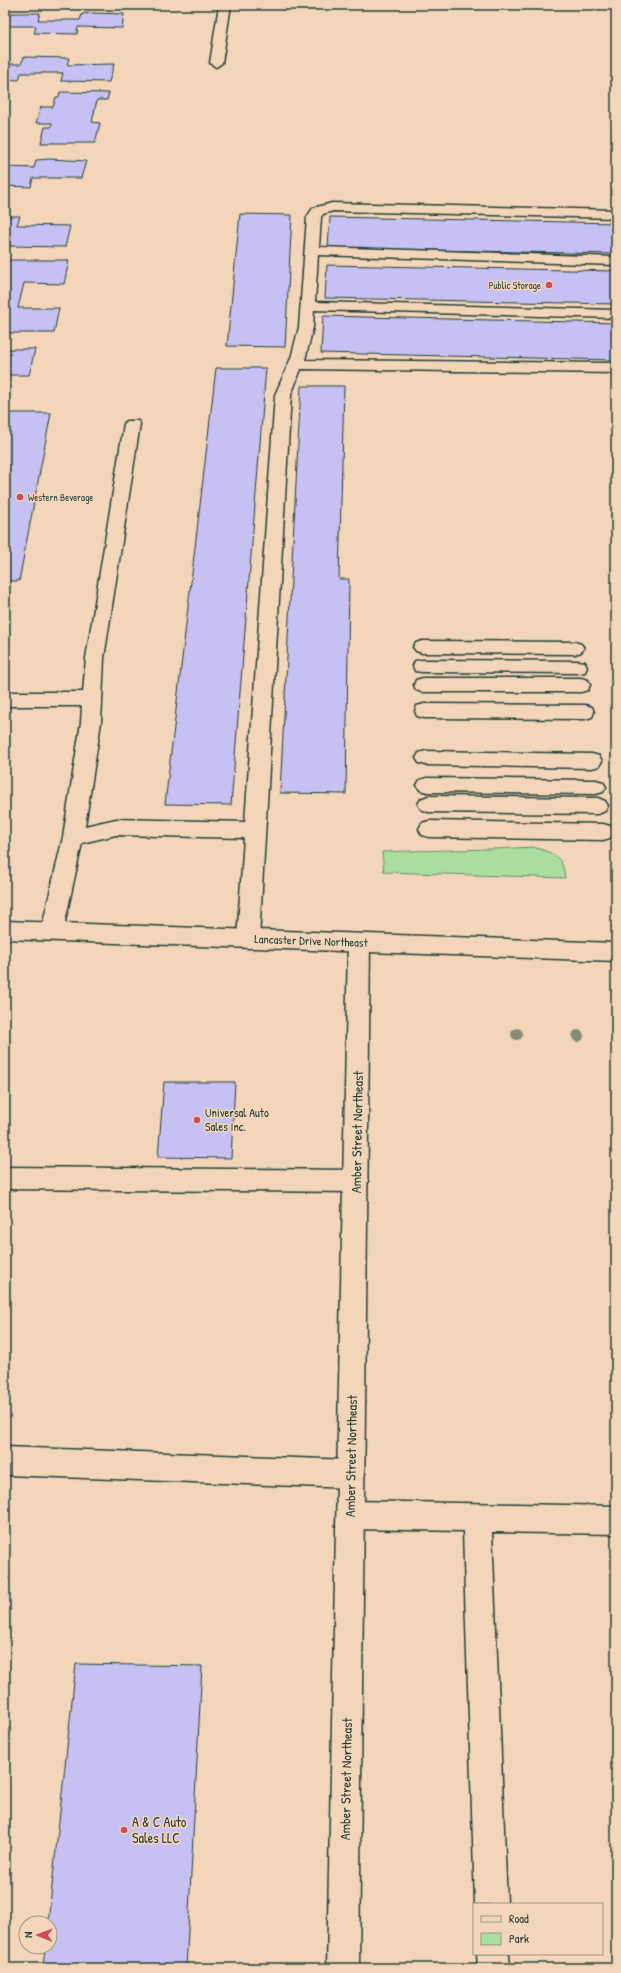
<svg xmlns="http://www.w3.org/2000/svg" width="621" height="1973" viewBox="0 0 621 1973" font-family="'Patrick Hand',sans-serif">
<rect width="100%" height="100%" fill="#f3d6b9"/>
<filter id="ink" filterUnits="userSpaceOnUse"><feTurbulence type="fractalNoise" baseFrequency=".025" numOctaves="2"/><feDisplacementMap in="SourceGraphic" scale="8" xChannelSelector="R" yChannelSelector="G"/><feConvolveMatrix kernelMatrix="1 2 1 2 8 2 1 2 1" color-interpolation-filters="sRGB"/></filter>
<g filter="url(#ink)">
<path fill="#aadea0" stroke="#648e6a" d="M533,847C553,853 563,855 565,878L384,872L382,852C432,850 485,850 533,847Z"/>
<g fill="#c7c1f3" stroke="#1f3d34">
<polygon points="11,13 40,13 38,20 80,20 82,14 92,13 124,14 122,28 78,27 77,34 34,33 36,26 6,26"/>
<polygon points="24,57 69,58 67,65 114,64 109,82 61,81 63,73 21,73 19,80 5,79 5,64 21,64"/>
<polygon points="60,92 109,93 107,100 97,100 92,122 100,123 95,143 41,143 45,127 51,127 52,123 36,123 41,107 53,107 56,97 59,97"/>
<polygon points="50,159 86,161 81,178 33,178 31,187 5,186 5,167 34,168 36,160"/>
<polygon points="240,214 292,215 285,347 227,346"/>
<polygon points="5,216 20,216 17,225 70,226 65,247 9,246 11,238 5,238"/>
<polygon points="330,217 616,223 616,254 328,248"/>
<polygon points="5,260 69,260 64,284 24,283 18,308 59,308 54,333 5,333"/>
<polygon points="327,265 616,271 616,304 325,298"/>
<polygon points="323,316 616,323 616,360 321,353"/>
<polygon points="5,349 35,349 29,375 5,375"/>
<polygon points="216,368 266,368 231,805 165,804"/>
<polygon points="301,386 344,386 339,579 349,579 346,794 280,793"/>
<polygon points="5,413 51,413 19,581 5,581"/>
<polygon points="164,1082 235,1082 231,1158 158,1157"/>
<polygon points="76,1664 202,1666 186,1968 43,1968 45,1947 50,1947 50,1923 48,1923"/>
</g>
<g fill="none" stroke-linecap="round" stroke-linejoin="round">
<defs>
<g id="service">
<polygon points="332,203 616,210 616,218 333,211 323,214 321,217 319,247 616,257 616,265 318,255 315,302 616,310 616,318 314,310 313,327 305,360 616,363 616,373 301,369 291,395 259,939 256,945 248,948 240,945 237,939 244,838 116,835 82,843 63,931 60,937 52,940 44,937 41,931 63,837 81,722 82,706 5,706 5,692 83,692 86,658 124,424 126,421 138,421 140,424 104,658 101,722 85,826 116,819 245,822 275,395 291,358 299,327 307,217 313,208"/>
<polygon points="422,641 575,642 581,644 584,648 581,652 575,654 422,653 416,651 413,647 416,643"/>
<polygon points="422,660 578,661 585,662 587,667 585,672 578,673 422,672 415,671 413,666 415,661"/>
<polygon points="423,678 581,678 588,680 590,685 588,690 581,692 423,692 416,690 414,685 416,680"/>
<polygon points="424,704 585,705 592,707 594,712 592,717 585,719 424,718 417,716 415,711 417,706"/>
<polygon points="426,751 592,754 599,756 602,761 599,766 592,768 426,765 419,763 416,758 419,753"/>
<polygon points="427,778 596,780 603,782 606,787 603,792 596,794 427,792 420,790 417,785 420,780"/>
<polygon points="428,796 598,798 605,801 608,806 605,811 598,814 428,812 421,809 418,804 421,799"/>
<polygon points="429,821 603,824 610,826 613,832 610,838 603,840 429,837 422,835 419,829 422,823"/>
<polygon points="5,1167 356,1170 365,1173 368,1181 365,1189 356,1192 5,1189"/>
<polygon points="5,1447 351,1460 361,1464 365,1474 361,1484 351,1488 5,1475"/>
<polygon points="351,1501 616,1506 616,1534 492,1532 507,1904 475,1904 463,1531 351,1529 341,1525 337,1515 341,1505"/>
<polygon points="477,1954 509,1954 510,1968 478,1968"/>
</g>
<g id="minor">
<polygon points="219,5 231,5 222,63 216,67 210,63"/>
<polygon points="359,934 367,937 370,943 359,1968 327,1968 348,943 351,937"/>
</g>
<polygon id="primary" points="5,921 616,943 616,961 5,939"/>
</defs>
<use href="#service" stroke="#1f3d34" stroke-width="3"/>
<use href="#minor" stroke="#1f3d34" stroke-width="3"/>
<use href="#primary" stroke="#1f3d34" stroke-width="3"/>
<use href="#service" fill="#f3d6b9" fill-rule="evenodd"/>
<use href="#minor" fill="#f3d6b9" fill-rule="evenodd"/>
<use href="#primary" fill="#f3d6b9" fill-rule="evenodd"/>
</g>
<g fill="#868b76">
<circle cx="517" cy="1034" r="6"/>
<circle cx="578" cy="1036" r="6"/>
</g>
</g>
<g fill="#d1495b" stroke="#f3d6b9" stroke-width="1.5">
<circle cx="549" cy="285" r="4"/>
<circle cx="20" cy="497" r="4"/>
<circle cx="197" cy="1120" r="4"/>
<circle cx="124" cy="1830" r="4"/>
</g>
<g text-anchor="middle" stroke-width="3" stroke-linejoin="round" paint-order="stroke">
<g font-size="10" fill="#1f3d34" stroke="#f3d6b9" text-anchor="end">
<text x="541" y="289">Public Storage</text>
<text x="28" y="501" text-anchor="start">Western Beverage</text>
</g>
<g font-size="12" fill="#1f3d34" stroke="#f3d6b9">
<text transform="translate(311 941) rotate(2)" y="4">Lancaster Drive Northeast</text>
</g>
<g font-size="12" fill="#1f3d34" stroke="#f3d6b9" text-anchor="start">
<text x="205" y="1117">Universal Auto<tspan x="205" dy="14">Sales Inc.</tspan></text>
</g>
<g font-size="14" fill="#1f3d34" stroke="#f3d6b9">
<text transform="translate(357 1132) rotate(-89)" y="5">Amber Street Northeast</text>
<text transform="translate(351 1456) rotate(-89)" y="5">Amber Street Northeast</text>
<text transform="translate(346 1779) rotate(-89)" y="5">Amber Street Northeast</text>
</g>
<g font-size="14" fill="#1f3d34" stroke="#f3d6b9" text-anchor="start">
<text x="132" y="1827">A &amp; C Auto<tspan x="132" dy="16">Sales LLC</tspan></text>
</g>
</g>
<rect width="621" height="1973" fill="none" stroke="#f3d6b9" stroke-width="20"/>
<rect x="10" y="10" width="601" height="1953" fill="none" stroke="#1f3d34" stroke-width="1.5" filter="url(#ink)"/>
<rect x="473" y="1903" width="130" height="52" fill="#f3d6b9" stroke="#9e9984"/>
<rect x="481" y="1916" width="20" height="6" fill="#f3d6b9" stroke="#9e9984"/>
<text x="509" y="1923" font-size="12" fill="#1f3d34">Road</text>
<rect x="481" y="1933" width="20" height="12" fill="#aadea0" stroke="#9e9984"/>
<text x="509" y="1943" font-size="12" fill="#1f3d34">Park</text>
<g transform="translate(38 1935) rotate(271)"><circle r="19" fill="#f3d6b9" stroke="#9e9984"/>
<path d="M0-3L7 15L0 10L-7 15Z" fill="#d1495b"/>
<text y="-6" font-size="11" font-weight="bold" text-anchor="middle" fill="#1f3d34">N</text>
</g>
</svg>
